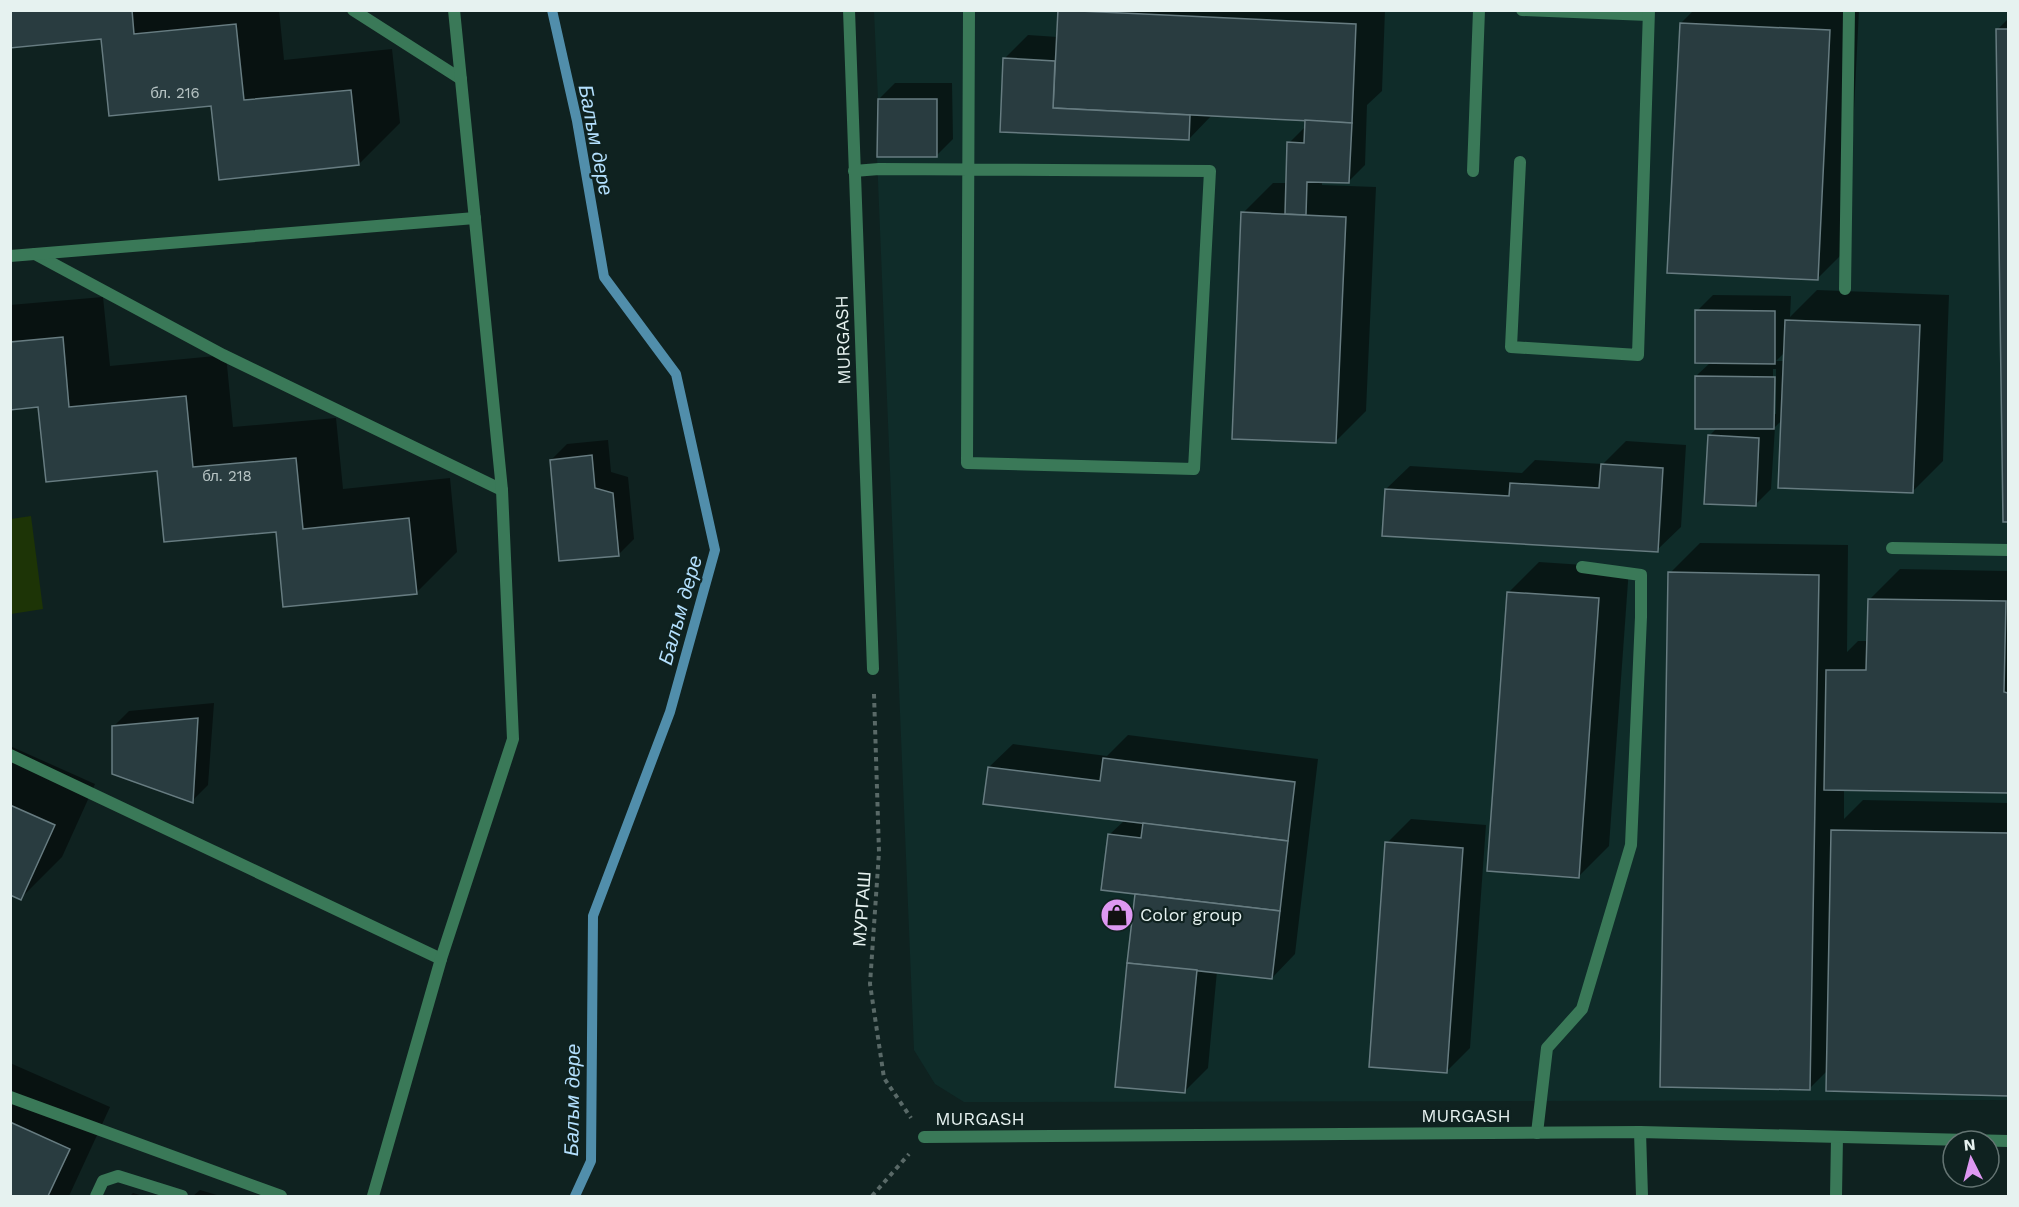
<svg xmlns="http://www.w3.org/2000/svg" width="2019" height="1207" viewBox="0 0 2019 1207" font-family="'Work Sans',sans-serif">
<rect width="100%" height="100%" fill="#0f2220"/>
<polygon fill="#0f2c29" points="874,11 2008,11 2008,1100 964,1102 935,1084 914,1050 877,157 878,99"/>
<polygon fill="#1d3406" points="31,516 43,609 11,614 11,519"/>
<g fill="#0007" fill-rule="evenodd">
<polygon points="10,10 279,10 284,60 392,49 400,123 359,164 212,104 102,37"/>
<polygon points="1059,10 1385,10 1382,91 1367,105 1365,165 1349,181 1322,181 1322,185 1376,187 1366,411 1336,441 1243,213 1273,183 1288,183 1289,143 1305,127 1306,119 1213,114 1189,139 1001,130 1004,59 1028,35 1058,37"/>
<polygon points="1694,10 1859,10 1847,249 1817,279 1681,23"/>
<polygon points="2008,19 2008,520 2004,520 1998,29"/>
<polygon points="895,83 952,83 953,139 937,155 879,99"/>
<path d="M1817,290L1949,295L1943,461L1913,491L1783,419L1775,427L1771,489L1755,505L1709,436L1717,428L1696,376L1711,362L1697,311L1713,295L1791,296L1790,317ZM1785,352V361H1776ZM1773,369H1776V414H1773Z"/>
<polygon points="103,297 110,366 226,355 233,427 336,418 343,489 450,478 457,552 416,593 277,530 158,470 40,406 10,409 10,305"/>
<polygon points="608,440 611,472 628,477 634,539 618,555 551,460 567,444"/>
<polygon points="1626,441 1686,445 1681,527 1657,550 1386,489 1410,466 1522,473 1535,460 1603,464"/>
<polygon points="1700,543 1848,545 1847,652 1858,641 1868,641 1869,600 1900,569 2008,571 2008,792 1844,789 1844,819 1863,800 2008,803 2008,1094 1827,1089 1828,1070 1809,1089 1670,573"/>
<polygon points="1539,562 1629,568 1609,846 1579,876 1508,593"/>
<polygon points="214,703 208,785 192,801 113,727 129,711"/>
<polygon points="1128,735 1318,759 1295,954 1272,978 1217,971 1208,1068 1184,1092 1117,1086 1137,893 1110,834 1125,820 989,767 1013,744 1107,756"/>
<polygon points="10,746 95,784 62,857 21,898 10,893"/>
<polygon points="1411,819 1486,825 1470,1048 1446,1072 1387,843"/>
<polygon points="10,1063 110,1107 69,1196 10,1196"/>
<polygon points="200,1190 220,1196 193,1196"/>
<polygon points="133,1193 143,1196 130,1196"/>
</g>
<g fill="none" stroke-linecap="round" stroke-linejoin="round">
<polyline stroke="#518eab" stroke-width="10" points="552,10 577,121 604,277 676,374 715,550 670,712 593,916 591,1161 575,1196"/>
</g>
<g fill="#293c40" stroke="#677c81" stroke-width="1.5">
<polygon points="10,10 132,10 134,34 236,24 244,100 351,90 359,165 219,180 211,106 109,116 101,39 10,48"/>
<polygon points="1058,10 1356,24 1352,123 1053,108"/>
<polygon points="1680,23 1830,30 1818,280 1667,273"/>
<polygon points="1996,29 2008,29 2008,522 2003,522"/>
<polygon points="1003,58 1055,61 1053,108 1190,115 1189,140 1000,132"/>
<polygon points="878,99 937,99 937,157 877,157"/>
<polygon points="1305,120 1352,123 1349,183 1307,182 1306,215 1285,214 1287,142 1304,143"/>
<polygon points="1241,212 1346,217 1336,443 1232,439"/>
<polygon points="1695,310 1775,311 1775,364 1695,363"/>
<polygon points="1785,320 1920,325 1913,493 1778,488"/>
<polygon points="63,337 69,407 186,396 193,467 296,458 303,529 409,518 417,594 283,607 276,532 164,542 157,471 46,482 38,407 10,410 10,342"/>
<polygon points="1695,376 1775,377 1774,429 1695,429"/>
<polygon points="1708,435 1759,438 1756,506 1704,504"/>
<polygon points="592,455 595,488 613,493 619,556 559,561 550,460"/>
<polygon points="1601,464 1663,468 1658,552 1382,536 1385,489 1509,496 1510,483 1599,488"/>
<polygon points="1668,572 1819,575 1810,1090 1660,1087"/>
<polygon points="1507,592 1599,598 1579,878 1487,871"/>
<polygon points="1868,599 2006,601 2004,692 2008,693 2008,793 1824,790 1826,670 1866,670"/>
<polygon points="198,718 193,803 112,774 112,726"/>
<polygon points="1103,758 1295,782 1288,841 983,804 988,767 1100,781"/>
<polygon points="10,805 55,825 21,900 10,895"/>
<polygon points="1143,823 1288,841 1280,911 1101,890 1108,834 1141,838"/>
<polygon points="1831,830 2008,833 2008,1096 1826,1091"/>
<polygon points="1385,842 1463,848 1447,1073 1369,1067"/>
<polygon points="1135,894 1280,911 1272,979 1127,963"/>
<polygon points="1127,963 1197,970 1185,1093 1115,1087"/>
<polygon points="10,1122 70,1149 48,1196 10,1196"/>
</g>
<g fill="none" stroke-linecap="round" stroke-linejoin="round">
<g stroke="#596967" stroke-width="4" stroke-dasharray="4.5 4.5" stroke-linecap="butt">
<polyline points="874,694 879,852 870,984 884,1078 911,1118"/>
<polyline points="872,1196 909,1154"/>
</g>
<g stroke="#3a7958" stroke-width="12">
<polyline points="353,10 461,79"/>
<polyline points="1522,10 1648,15"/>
<polyline points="1520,162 1511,347 1638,355 1649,10"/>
<polyline points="854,171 879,169 1210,171 1194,469 967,463 969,10"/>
<polyline points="1473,171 1479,10"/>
<polyline points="35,254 223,355 502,490"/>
<polyline points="10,256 475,218"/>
<polyline points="1845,289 1849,10"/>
<polyline points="1892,548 2008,550"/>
<polyline points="10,755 441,959"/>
<polyline points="10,1097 281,1196"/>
<polyline points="1640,1132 1642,1196"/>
<polyline points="1537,1133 1547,1048 1582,1009 1631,845 1641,617 1641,575 1582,567"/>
<polyline points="96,1196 103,1181 118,1176 182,1196"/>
<polyline points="373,1196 441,959 513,739 502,490 454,10"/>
<polyline points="1836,1196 1837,1137"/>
</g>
<g stroke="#3a7958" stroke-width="12">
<polyline points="849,10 873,669"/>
<polyline points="924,1137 1640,1132 2008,1141"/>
</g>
</g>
<defs>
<symbol id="shop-disc" viewBox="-11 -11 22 22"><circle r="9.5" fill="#de98f2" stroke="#0f2220"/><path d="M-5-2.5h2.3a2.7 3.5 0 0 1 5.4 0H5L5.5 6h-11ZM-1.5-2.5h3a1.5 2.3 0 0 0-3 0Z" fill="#111"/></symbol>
</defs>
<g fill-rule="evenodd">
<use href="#shop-disc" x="1098" y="896" width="38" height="38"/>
</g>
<g text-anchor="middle" stroke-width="4.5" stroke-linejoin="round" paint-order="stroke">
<g font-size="15" fill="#b7c4c4">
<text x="175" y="98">бл. 216</text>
<text x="227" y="481">бл. 218</text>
</g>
<g font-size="18" fill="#e6f2f0" stroke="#0f2220">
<text transform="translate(843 340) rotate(-92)" y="6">MURGASH</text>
<text transform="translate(862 909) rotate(-86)" y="6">МУРГАШ</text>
<text x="1466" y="1122">MURGASH</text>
<text x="980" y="1125">MURGASH</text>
</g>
<g font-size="18" fill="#e6f2f0" stroke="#0f2220" text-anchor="start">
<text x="1140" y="921">Color group</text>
</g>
<g font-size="20" font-style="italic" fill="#b4e0fe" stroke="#0f2220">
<text transform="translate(596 140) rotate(79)" y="7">Балъм дере</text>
<text transform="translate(680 610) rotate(-74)" y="7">Балъм дере</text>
<text transform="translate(572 1100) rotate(-89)" y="7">Балъм дере</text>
</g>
</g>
<rect width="2019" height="1207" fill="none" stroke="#e6f2f0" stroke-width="24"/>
<g transform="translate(1971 1159) rotate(354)"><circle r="28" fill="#0f2220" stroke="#657573" stroke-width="1.5"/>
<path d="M0-4.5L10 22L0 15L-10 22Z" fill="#de98f2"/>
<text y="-9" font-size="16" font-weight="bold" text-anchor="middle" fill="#e6f2f0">N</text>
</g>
</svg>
